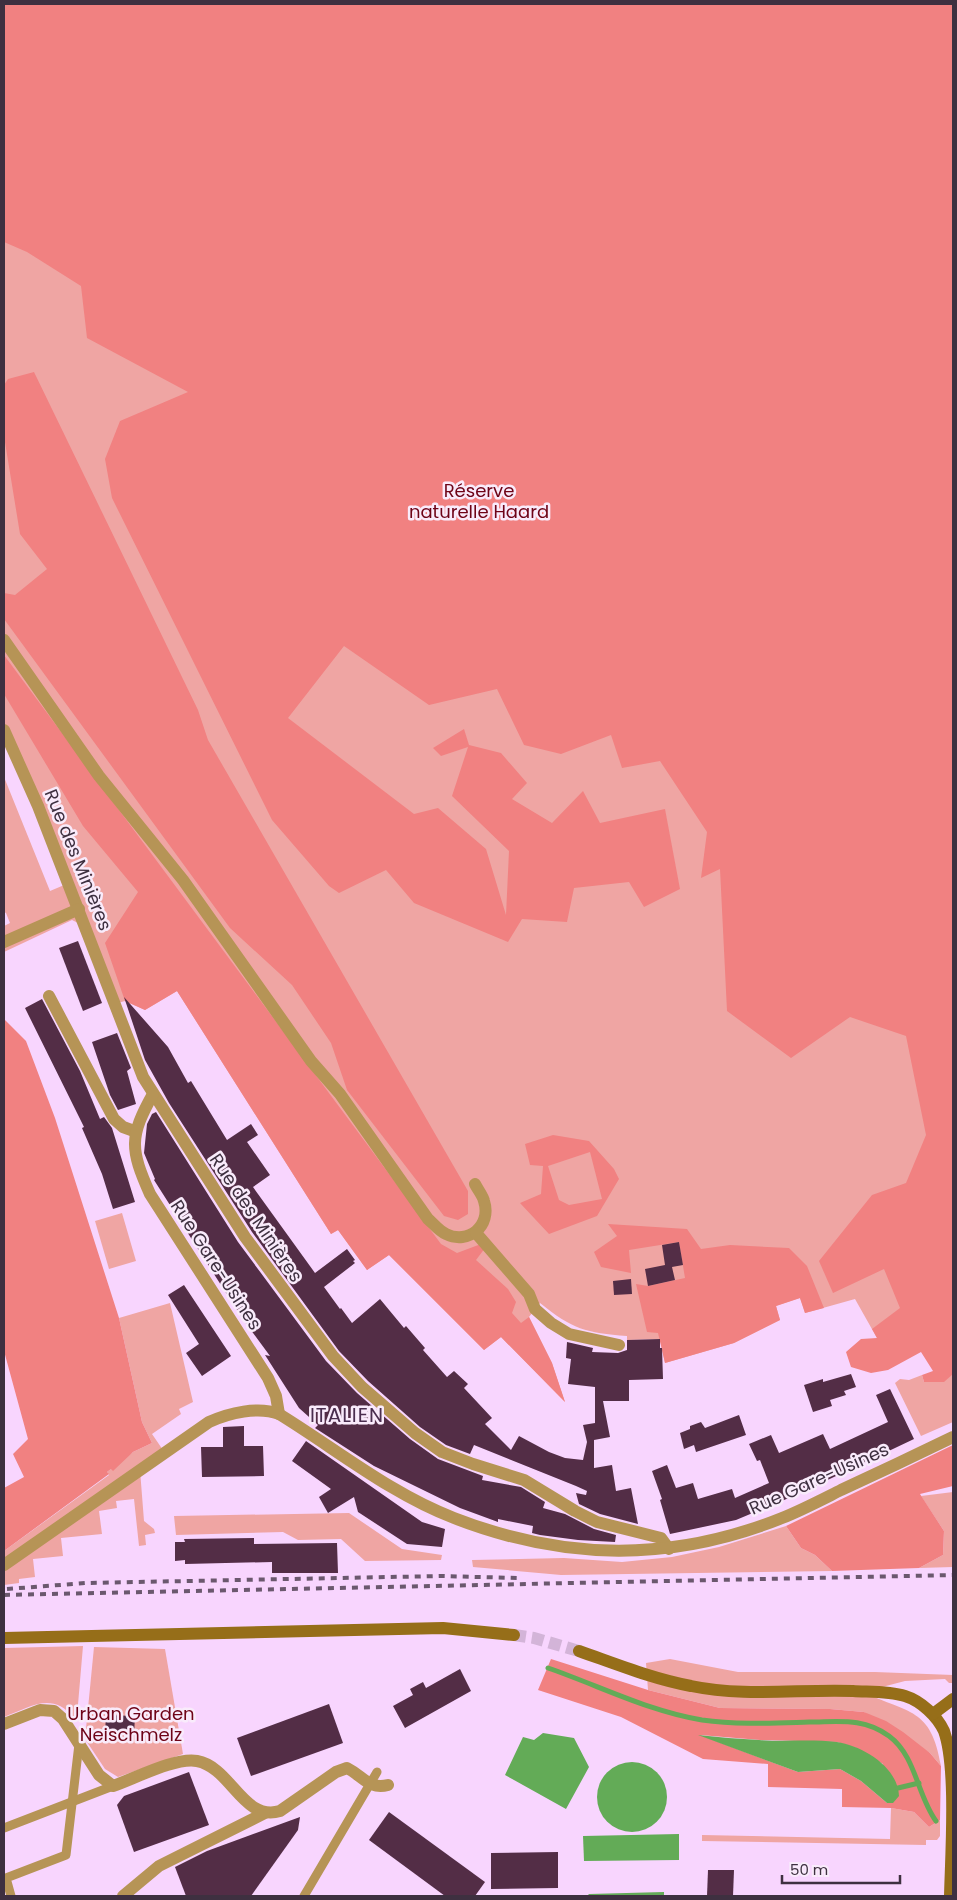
<svg xmlns="http://www.w3.org/2000/svg" width="957" height="1900" viewBox="0 0 957 1900" font-family="Poppins,sans-serif">
<rect width="100%" height="100%" fill="#f8d5fe"/>
<g fill="#efa5a3">
<path d="M4,4L953,76V1333L877,1338L855,1299L805,1313L800,1298L776,1306L780,1320L734,1343L665,1363L660,1339L627,1340V1336C586,1333 572,1329 540,1303L529,1317L552,1363L565,1402L501,1337L484,1350L389,1255L367,1270L338,1230L331,1234L177,991L145,1010L125,1001L114,1004L86,927L72,920L4,952V926L10,923L6,913L4,912V777L50,891L69,883L4,731Z"/>
<polygon points="122,1213 136,1261 109,1269 95,1221"/>
<polygon points="170,1303 193,1402 179,1409 181,1414 152,1434 165,1453 140,1470 144,1521 154,1529 155,1533 145,1535 146,1545 139,1546 134,1499 116,1501 117,1508 99,1511 102,1534 61,1538 63,1556 33,1559 35,1577 19,1579 19,1583 4,1585 4,1551 109,1475 107,1472 133,1452 152,1443 142,1422 119,1318"/>
<polygon points="953,1374 953,1422 921,1436 895,1383 900,1379 909,1380 922,1375 924,1382"/>
<polygon points="953,1492 953,1567 919,1568 943,1555 944,1531 921,1496"/>
<polygon points="349,1513 402,1549 442,1555 441,1560 365,1561 341,1539 298,1540 283,1532 176,1535 174,1516"/>
<polygon points="786,1526 801,1548 815,1555 832,1571 561,1575 473,1567 472,1560 564,1558 622,1562 672,1557 719,1547"/>
<path d="M83,1646L77,1716L74,1718C52,1691 31,1707 4,1717V1648Z"/>
<polygon points="94,1647 165,1649 183,1754 118,1777 105,1769 85,1739"/>
<path d="M670,1659L738,1672H875L953,1675V1683H949L945,1679L905,1681L863,1692C909,1714 931,1707 941,1766L930,1753L864,1712L830,1709L720,1708L648,1690L646,1663Z"/>
<polygon points="891,1808 914,1812 929,1827 940,1820 940,1836 937,1840 926,1840 926,1845 702,1841 702,1835 890,1839"/>
</g>
<g fill="#f18181" fill-rule="evenodd">
<polygon points="4,4 953,4 953,1374 944,1382 924,1382 922,1375 933,1371 921,1352 888,1370 871,1373 851,1367 846,1352 861,1339 877,1338 872,1329 900,1308 884,1269 833,1293 819,1261 872,1195 906,1183 926,1135 906,1036 850,1017 791,1058 727,1011 720,869 701,878 707,832 660,761 622,768 611,735 561,754 524,745 497,689 429,705 344,646 288,718 414,814 438,808 486,849 506,915 509,851 452,796 468,747 441,756 433,748 464,729 469,745 501,753 527,783 512,799 552,823 583,791 600,823 665,809 680,889 644,907 629,882 574,888 567,922 522,919 508,942 414,903 386,870 339,893 329,886 272,820 112,498 105,459 120,421 188,392 87,338 81,286 27,252 4,242"/>
<polygon points="34,372 198,710 208,740 468,1191 468,1214 458,1220 444,1216 347,1090 331,1043 292,985 230,928 4,619 4,593 15,595 47,569 20,534 4,436 4,385 8,379"/>
<polygon points="4,655 441,1244 457,1253 481,1244 485,1248 476,1260 508,1289 516,1302 512,1313 521,1323 529,1317 552,1363 565,1402 501,1337 484,1350 389,1255 367,1270 338,1230 331,1234 177,991 145,1010 125,1001 105,943 138,892 83,826 4,694"/>
<polygon points="4,1019 26,1041 55,1118 119,1318 142,1422 152,1443 133,1452 113,1471 111,1469 107,1472 109,1474 4,1551 4,1488 24,1477 13,1454 28,1439 4,1351"/>
<path d="M553,1135L589,1141L614,1169L619,1179L597,1216L549,1234L520,1203L541,1194L543,1166L530,1165L525,1144ZM590,1152L602,1199L569,1205L559,1200L548,1166Z"/>
<polygon points="608,1224 687,1229 701,1249 730,1245 789,1248 807,1266 824,1308 805,1313 800,1298 776,1306 780,1320 734,1343 665,1363 658,1333 647,1332 636,1284 648,1286 685,1278 679,1242 629,1250 631,1273 601,1267 594,1252 617,1236"/>
<polygon points="953,1445 953,1486 920,1494 944,1531 943,1555 919,1568 832,1571 815,1555 801,1548 786,1526"/>
<path d="M551,1659L648,1690L720,1708L830,1709L864,1712L886,1721L903,1732L930,1753L941,1766L940,1820L929,1827L914,1812L891,1808L842,1807V1789L768,1787V1764L703,1759L621,1717L538,1690ZM700,1735L760,1740L837,1742L856,1748L883,1764L887,1803L861,1781L840,1769L798,1772Z"/>
</g>
<g fill="#63ab57">
<polygon points="543,1733 574,1738 589,1767 566,1809 505,1775 523,1737 534,1740"/>
<path d="M698,1735C718,1737 739,1739 759,1740C785,1742 811,1739 837,1742C863,1746 898,1767 899,1796L893,1803H887L861,1781L840,1769L798,1772Z"/>
<circle cx="632" cy="1797" r="35"/>
<polygon points="679,1834 679,1860 584,1861 583,1836"/>
<polygon points="664,1892 664,1896 587,1896 589,1894"/>
</g>
<g fill="none" stroke-linecap="round" stroke-linejoin="round">
<g stroke="#63ab57" stroke-width="5">
<path d="M548,1668C600,1686 648,1711 702,1720C737,1725 774,1723 809,1722C838,1722 863,1717 889,1736C916,1756 917,1795 936,1821"/>
<polyline points="898,1788 919,1783"/>
</g>
</g>
<g fill="#532d46">
<polygon points="78,941 102,1003 83,1011 59,948"/>
<polygon points="124,997 168,1047 188,1083 191,1081 227,1140 251,1124 258,1135 247,1142 270,1175 253,1187 315,1273 347,1249 355,1260 353,1261 355,1263 324,1287 340,1309 341,1308 352,1323 380,1299 404,1328 406,1326 425,1348 423,1350 447,1377 454,1371 468,1384 464,1388 492,1418 485,1424 511,1450 519,1436 549,1452 565,1458 583,1460 587,1442 583,1425 595,1423 595,1387 568,1384 571,1359 566,1358 567,1342 593,1348 592,1352 618,1353 627,1350 627,1340 660,1339 660,1348 662,1348 663,1379 629,1380 629,1401 603,1401 610,1437 594,1440 594,1468 612,1465 616,1491 631,1488 638,1524 600,1514 579,1504 576,1493 586,1495 587,1491 576,1486 474,1445 470,1454 446,1445 420,1427 368,1381 339,1351 252,1232 169,1103 145,1060"/>
<polygon points="42,999 80,1071 100,1119 104,1117 112,1128 135,1202 113,1209 102,1174 82,1128 84,1127 25,1008"/>
<polygon points="117,1033 131,1068 127,1071 136,1104 118,1110 110,1095 92,1042"/>
<polygon points="156,1112 238,1242 326,1361 357,1393 410,1439 438,1459 483,1476 482,1480 521,1487 545,1502 543,1508 565,1514 594,1529 616,1535 615,1542 578,1540 540,1535 532,1533 533,1526 498,1519 498,1522 460,1508 374,1466 315,1428 318,1425 299,1408 265,1355 270,1356 242,1318 154,1180 155,1179 144,1153 147,1124 152,1114"/>
<polygon points="679,1242 683,1265 672,1267 675,1280 648,1286 645,1269 665,1265 662,1245"/>
<polygon points="631,1279 632,1294 614,1295 613,1281"/>
<polygon points="184,1285 231,1356 202,1376 186,1353 199,1344 168,1295"/>
<polygon points="851,1374 856,1387 844,1391 846,1395 830,1400 832,1406 813,1412 804,1385 823,1379 823,1382"/>
<polygon points="890,1389 914,1439 796,1495 736,1520 670,1534 660,1500 662,1499 652,1471 667,1465 676,1488 693,1483 698,1499 732,1489 735,1498 769,1483 760,1460 757,1461 749,1444 771,1435 779,1453 823,1434 830,1449 888,1422 876,1395"/>
<polygon points="739,1415 746,1435 696,1452 694,1445 684,1449 680,1433 690,1429 690,1426 701,1422 705,1428"/>
<polygon points="244,1426 244,1446 263,1446 264,1476 202,1477 201,1447 223,1447 223,1427"/>
<polygon points="306,1441 422,1522 445,1529 442,1547 407,1544 358,1512 354,1497 328,1513 319,1497 331,1489 292,1461"/>
<polygon points="254,1538 254,1544 337,1543 338,1573 272,1573 272,1562 185,1564 185,1560 175,1561 175,1542 185,1542 184,1539"/>
<polygon points="460,1669 471,1691 405,1728 393,1706 413,1695 410,1689 423,1682 426,1688"/>
<polygon points="329,1704 343,1743 251,1776 237,1738"/>
<polygon points="106,1715 135,1716 134,1735 105,1734"/>
<polygon points="189,1772 209,1825 134,1852 117,1805 124,1796"/>
<polygon points="389,1812 485,1882 475,1896 445,1896 369,1840"/>
<polygon points="300,1817 298,1830 251,1896 186,1896 175,1867 207,1851"/>
<polygon points="558,1852 558,1888 491,1889 491,1853"/>
<polygon points="708,1870 734,1870 733,1896 707,1896"/>
</g>
<g fill="none" stroke-linecap="round" stroke-linejoin="round">
<polyline stroke="#d3b4d8" stroke-width="12" stroke-dasharray="12 6" stroke-linecap="butt" points="514,1635 534,1638 579,1651"/>
<g stroke="#b69456" stroke-width="9">
<polyline points="4,1828 113,1786"/>
<polyline points="11,1896 6,1878 66,1855 79,1744"/>
<polyline points="304,1896 377,1772"/>
</g>
<g stroke="#b69456" stroke-width="12">
<path d="M4,640L99,776L183,880L311,1061L340,1094L428,1219C433,1223 439,1231 446,1234C468,1245 492,1226 484,1201C483,1196 478,1190 475,1184"/>
<polyline points="4,730 38,806 143,1077 245,1237 333,1356 362,1387 415,1433 442,1452 473,1464 524,1480 575,1511 597,1522 661,1538 669,1549"/>
<polyline points="4,942 79,909"/>
<polyline points="49,996 114,1119 123,1127 134,1131"/>
<path d="M153,1094C129,1137 130,1149 150,1194L268,1378L276,1396L279,1414"/>
<polyline points="476,1233 529,1294 535,1309 551,1323 569,1334 619,1345"/>
<path d="M4,1565L209,1422C229,1413 258,1406 279,1414C336,1449 391,1494 454,1518C565,1561 672,1562 782,1518C802,1510 821,1500 841,1490C878,1473 916,1455 953,1437"/>
<path d="M4,1724L40,1710L54,1711L63,1719L99,1775L113,1786C134,1779 175,1757 197,1761C231,1767 243,1822 280,1811L336,1772L347,1768C363,1776 369,1790 388,1785"/>
<polyline points="123,1896 159,1866 265,1813"/>
</g>
<g stroke="#966e19" stroke-width="12">
<polyline points="4,1638 443,1628 514,1635"/>
<path d="M579,1651C616,1664 653,1679 691,1686C744,1697 799,1689 853,1691C870,1692 889,1691 905,1696C921,1701 937,1716 944,1731C957,1767 951,1854 950,1896"/>
<polyline points="933,1714 953,1699"/>
</g>
<g stroke="#6b586e" stroke-width="4" stroke-dasharray="6 6" stroke-linecap="butt">
<polyline points="7,1589 86,1583 441,1576 517,1578"/>
<polyline points="4,1595 953,1575"/>
</g>
</g>
<g text-anchor="middle" stroke-width="5" stroke-linejoin="round" paint-order="stroke">
<g font-size="18" fill="#6e0317" stroke="#f9ebfb">
<text x="479" y="497">Réserve<tspan x="479" dy="21">naturelle Haard</tspan></text>
<text x="131" y="1720">Urban Garden<tspan x="131" dy="21">Neischmelz</tspan></text>
</g>
<g font-size="18" fill="#3e3040" stroke="#f9ebfb">
<text transform="translate(78 860) rotate(68)" y="6">Rue des Minières</text>
<text transform="translate(256 1218) rotate(56)" y="6">Rue des Minières</text>
<text transform="translate(216 1265) rotate(57)" y="6">Rue Gare-Usines</text>
<text transform="translate(819 1479) rotate(-24)" y="6">Rue Gare-Usines</text>
</g>
<g font-size="20" letter-spacing="1" fill="#4a2e4f" stroke="#f9ebfb">
<text x="347" y="1422">ITALIEN</text>
</g>
</g>
<rect width="957" height="1900" fill="none" stroke="#3e3040" stroke-width="10"/>
<path d="M782 1875v8h118v-8" fill="none" stroke="#3e3040" stroke-width="2.5"/>
<text x="790" y="1875" font-size="15" fill="#3e3040" stroke="#f9ebfb" stroke-width="4" paint-order="stroke">50 m</text>
</svg>
